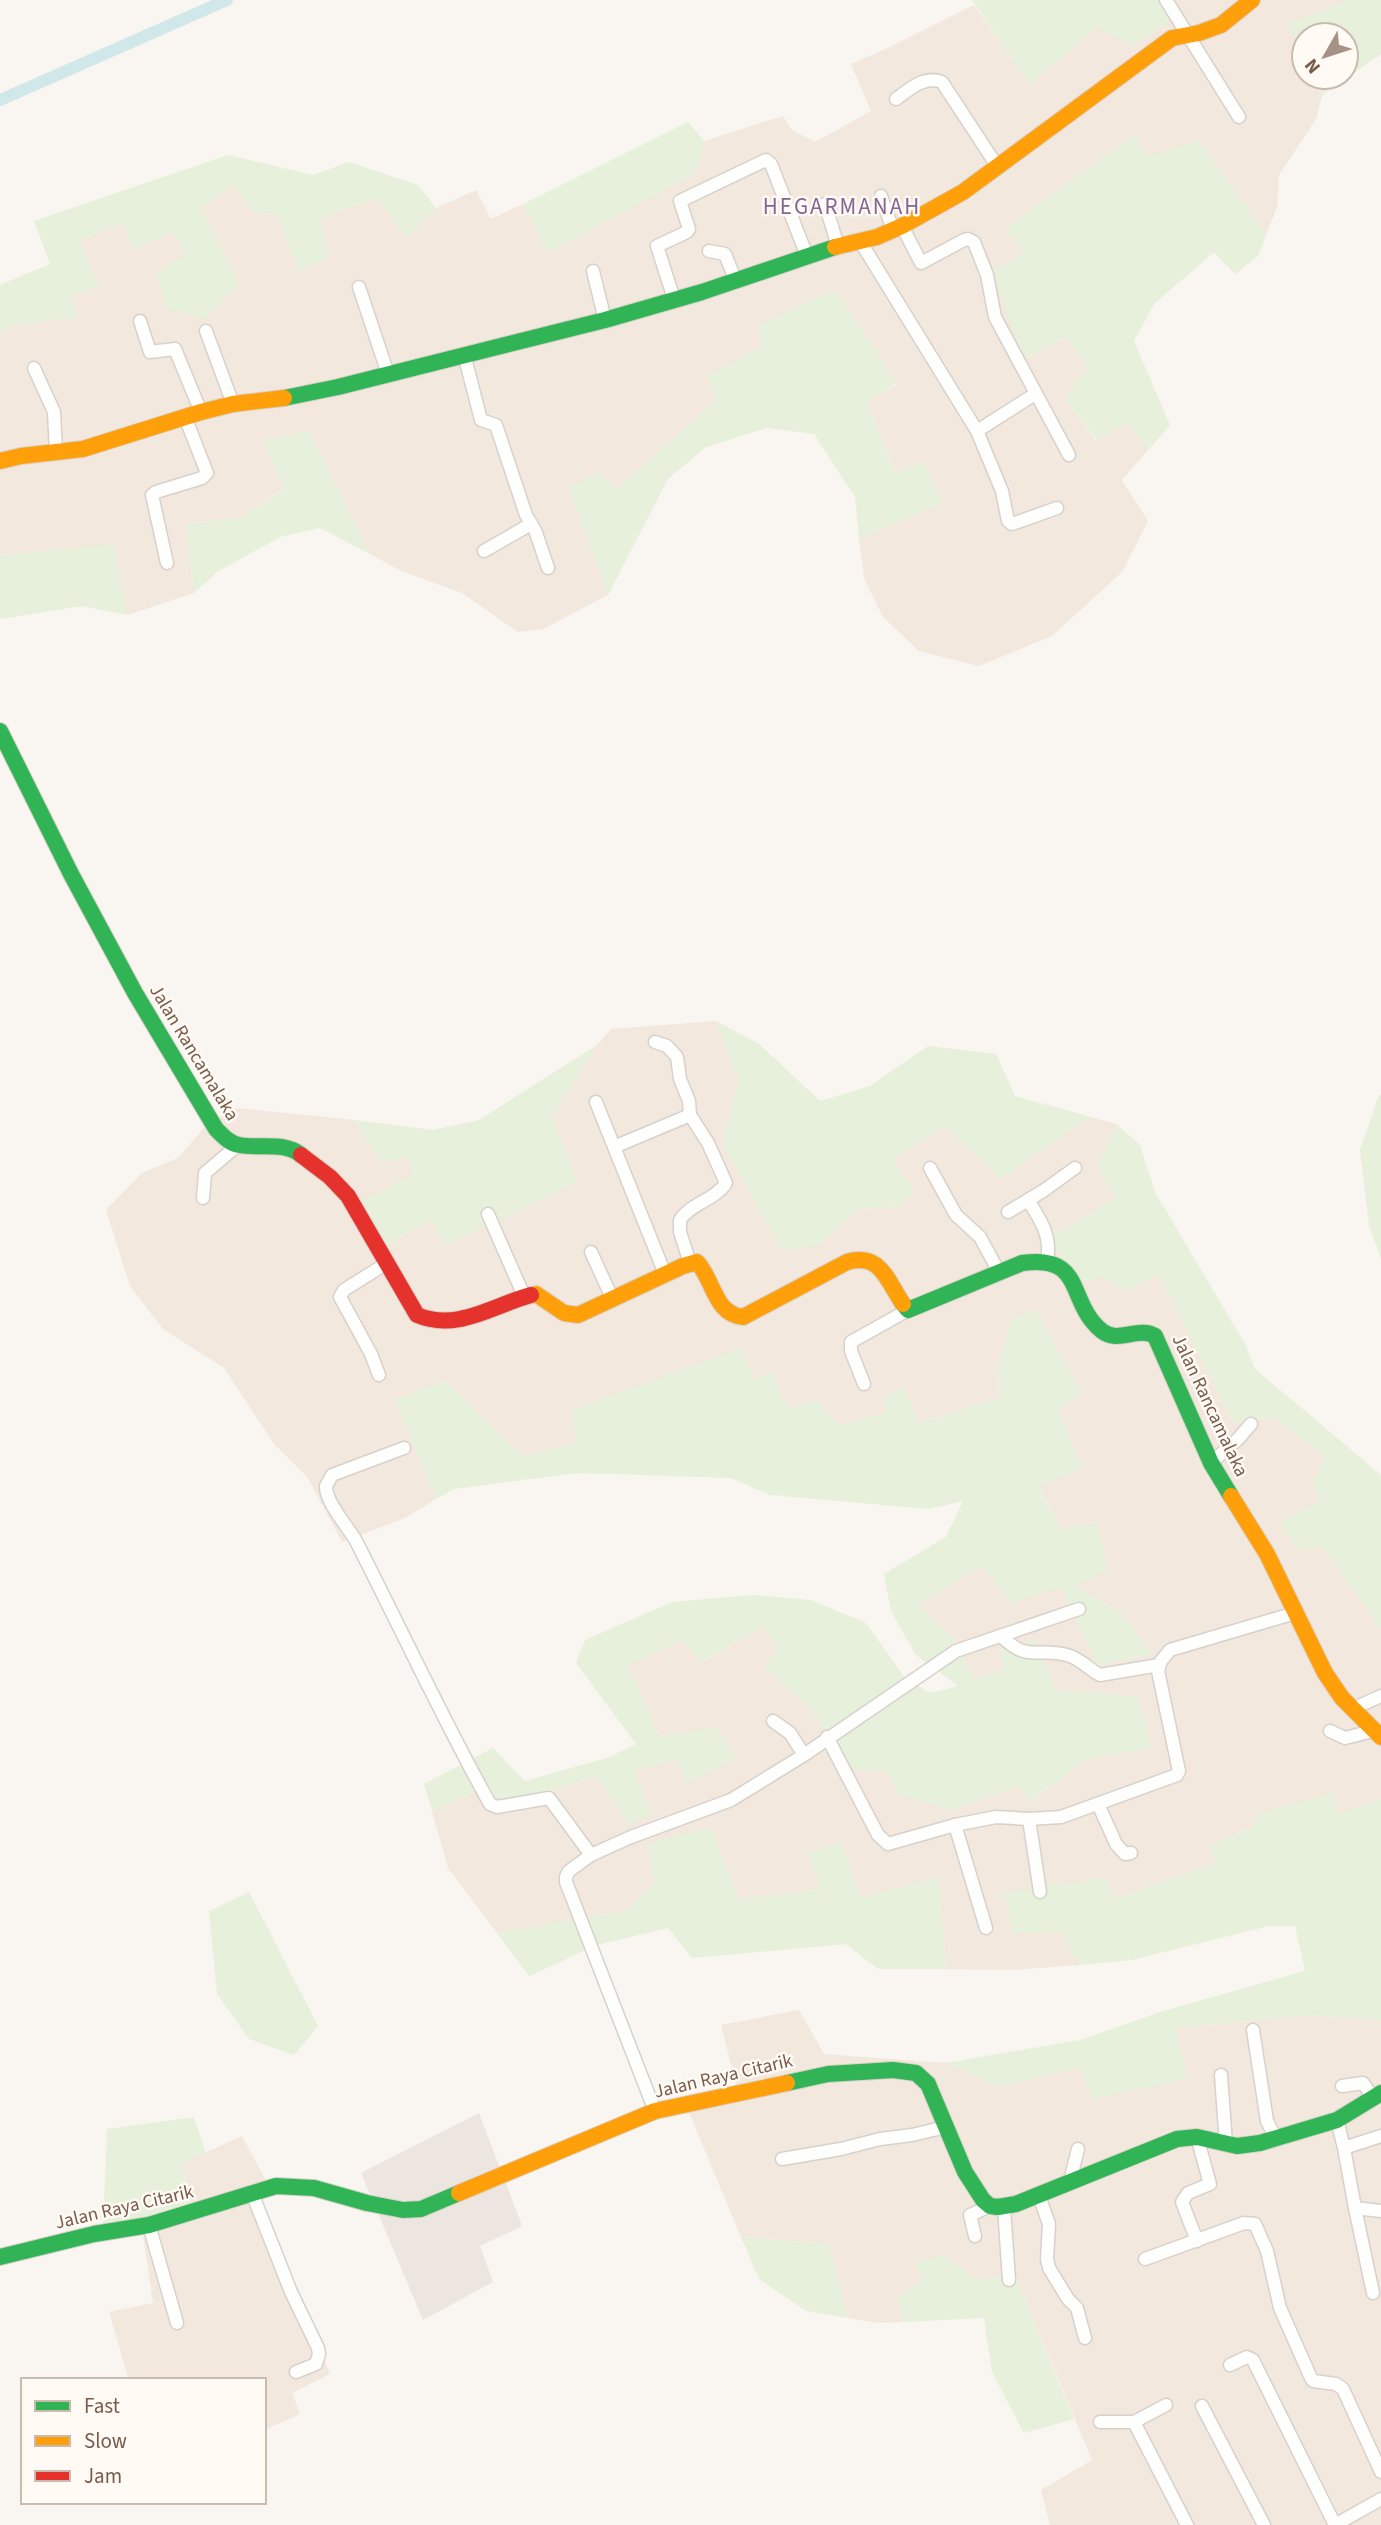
<svg xmlns="http://www.w3.org/2000/svg" width="1381" height="2525" viewBox="0 0 1381 2525" font-family="'Source Sans 3',sans-serif">
<rect width="100%" height="100%" fill="#f9f5f0"/>
<g fill="#f2e8de">
<polygon points="1159,0 1349,0 1288,25 1304,51 1304,77 1322,95 1316,119 1279,175 1277,207 1266,235 1199,141 1024,253 1025,359 1066,338 1088,366 1065,399 1096,441 1127,422 1149,449 1122,480 1148,521 1122,572 1052,636 979,666 919,651 883,617 864,578 859,539 942,503 896,474 867,402 897,384 761,347 708,376 716,400 617,489 570,488 608,595 543,629 518,632 462,593 401,571 370,554 309,431 263,440 284,488 242,518 186,523 194,593 127,615 115,545 0,555 0,335 12,325 77,317 71,296 98,286 80,240 123,223 134,250 171,232 187,253 239,285 201,209 233,185 257,215 277,214 319,219 377,198 406,238 436,208 476,190 491,219 523,204 548,252 696,173 704,141 783,116 792,130 815,142 871,111 851,64 890,47 974,5 1030,84 1096,28 1170,20"/>
<polygon points="716,1021 738,1080 723,1145 818,1246 859,1209 901,1207 891,1160 946,1126 1000,1179 1091,1117 1118,1125 1096,1164 1115,1198 1048,1239 1125,1291 1158,1275 1234,1423 1274,1417 1325,1458 1313,1481 1320,1501 1279,1522 1322,1546 1381,1629 1381,1799 1337,1815 1334,1792 1211,1845 1216,1863 1117,1898 1061,1932 1080,1965 1011,1970 946,1969 939,1878 859,1898 821,1889 739,1899 654,1883 626,1911 497,1933 448,1868 432,1811 480,1790 505,1807 597,1776 651,1815 634,1770 676,1760 718,1728 659,1736 628,1665 683,1640 701,1663 763,1626 778,1646 766,1667 811,1709 852,1769 888,1772 950,1810 1019,1786 1031,1802 1086,1759 1150,1748 1138,1697 1057,1689 1004,1671 974,1679 953,1638 918,1604 982,1566 1060,1587 1098,1665 1150,1654 1122,1613 1075,1586 1096,1522 1062,1530 1039,1486 1058,1408 1082,1393 998,1368 999,1398 918,1423 885,1413 840,1425 816,1401 788,1408 772,1373 754,1379 741,1349 573,1410 577,1443 523,1456 444,1380 396,1400 436,1499 405,1518 342,1542 308,1478 274,1444 224,1368 163,1329 130,1286 106,1210 142,1173 178,1158 209,1122 237,1108 354,1120 382,1163 406,1156 414,1175 382,1248 431,1220 445,1246 552,1116 597,1045 611,1029"/>
<polygon points="799,2010 824,2054 945,2063 1001,2087 1080,2067 1176,2028 1311,2015 1381,2020 1381,2525 1050,2525 1041,2490 1092,2460 1014,2273 978,2280 921,2282 897,2296 904,2322 879,2323 848,2318 829,2244 741,2237 683,2098 737,2088 721,2025"/>
<polygon points="242,2136 273,2194 254,2200 330,2374 292,2393 300,2414 264,2430 264,2380 129,2380 109,2312 153,2303 142,2229 183,2163"/>
</g>
<polygon fill="#ede5e0" points="479,2113 522,2226 480,2246 493,2282 423,2320 361,2173"/>
<g fill="#e7f0db">
<polygon points="972,0 1159,0 1170,20 1133,45 1096,28 1030,85"/>
<polygon points="1349,0 1381,0 1381,54 1322,95 1305,77 1346,77 1346,35 1304,35 1304,51 1287,25"/>
<polygon points="688,122 704,141 696,173 548,253 523,204"/>
<polygon points="1133,135 1149,156 1199,141 1266,235 1258,256 1235,274 1214,252 1154,304 1134,341 1170,425 1149,449 1127,422 1097,441 1065,399 1088,366 1066,338 1024,359 992,272 1024,253 1006,228"/>
<polygon points="228,155 313,175 349,162 418,185 436,208 406,238 377,198 319,219 330,257 299,272 277,214 257,215 233,185 201,209 239,285 205,319 168,310 156,273 187,253 172,233 134,250 123,223 80,240 99,286 72,296 77,317 12,325 0,335 0,285 50,264 34,221"/>
<polygon points="835,289 897,383 867,402 895,473 924,461 942,503 859,539 855,497 814,434 767,428 706,447 668,479 608,595 569,488 597,472 617,489 716,400 707,376 761,347 759,325"/>
<polygon points="309,431 370,554 320,528 280,537 217,572 194,593 186,523 242,518 284,489 263,440"/>
<polygon points="115,544 127,615 82,606 0,619 0,555"/>
<polygon points="716,1021 759,1044 820,1101 870,1086 928,1046 996,1054 1015,1096 1091,1117 1000,1179 946,1126 892,1159 914,1191 901,1207 859,1209 818,1246 782,1250 723,1145 738,1080"/>
<polygon points="597,1045 552,1116 578,1182 445,1246 431,1220 382,1248 353,1205 414,1174 406,1156 382,1163 354,1120 433,1130 479,1120"/>
<polygon points="1379,1095 1381,1095 1381,1259 1369,1225 1360,1150"/>
<polygon points="1118,1125 1140,1145 1155,1192 1245,1344 1255,1369 1381,1475 1381,1629 1322,1546 1297,1549 1279,1522 1320,1501 1313,1481 1325,1458 1274,1417 1234,1423 1158,1275 1125,1292 1103,1277 1082,1283 1048,1239 1115,1198 1096,1164"/>
<polygon points="1036,1309 1082,1394 1058,1409 1082,1468 1039,1487 1062,1530 1097,1522 1108,1569 1075,1586 1122,1613 1151,1654 1098,1665 1060,1587 1012,1604 982,1566 919,1604 953,1638 974,1679 1003,1671 999,1650 1034,1639 1057,1689 1139,1697 1151,1748 1086,1759 1030,1802 1019,1786 950,1810 899,1795 888,1772 852,1769 811,1709 765,1667 778,1646 763,1626 700,1663 683,1641 628,1665 659,1736 718,1727 736,1759 687,1784 676,1760 635,1770 651,1815 629,1825 596,1776 505,1807 480,1790 432,1811 424,1784 493,1748 525,1781 607,1758 636,1744 576,1663 585,1640 672,1602 752,1595 811,1600 866,1623 905,1678 930,1693 958,1686 916,1655 891,1611 884,1574 946,1537 963,1501 929,1509 770,1495 731,1478 577,1473 454,1489 436,1499 395,1400 444,1380 523,1456 577,1443 572,1410 741,1348 754,1379 772,1372 788,1408 816,1401 840,1425 885,1413 884,1397 904,1388 919,1423 999,1398 998,1368 1012,1318"/>
<polygon points="1335,1792 1338,1814 1381,1799 1381,2020 1311,2015 1176,2028 1187,2079 1092,2099 1080,2067 1001,2087 945,2063 1080,2040 1160,2012 1305,1971 1295,1926 1269,1926 1132,1960 1080,1965 1061,1932 1012,1933 1005,1892 1104,1878 1117,1898 1216,1863 1210,1845 1252,1828 1260,1813"/>
<polygon points="710,1827 739,1899 821,1889 808,1852 842,1842 860,1898 939,1877 946,1969 878,1969 846,1944 692,1958 668,1928 597,1945 529,1976 497,1933 626,1911 654,1883 647,1844"/>
<polygon points="249,1892 318,2026 294,2055 249,2039 217,1994 209,1911"/>
<polygon points="194,2117 206,2153 183,2163 193,2206 103,2228 107,2129"/>
<polygon points="741,2237 829,2244 848,2318 806,2311 759,2279"/>
<polygon points="944,2255 978,2280 1014,2273 1074,2419 1024,2433 992,2372 984,2318 904,2322 897,2296 921,2282 917,2262"/>
</g>
<g fill="none" stroke-linecap="round" stroke-linejoin="round">
<polyline stroke="#d0e8ea" stroke-width="12" points="0,100 227,0"/>
<defs>
<g id="street">
<polyline points="1166,0 1239,117"/>
<path d="M896,99C910,89 924,75 942,82L997,166"/>
<polyline points="881,196 893,230"/>
<polyline points="825,204 838,246"/>
<polyline points="902,226 921,263 964,240 968,239 974,242 987,275 995,317 1069,455"/>
<polyline points="860,241 977,431 1002,491 1008,521 1012,524 1057,508"/>
<polyline points="709,251 725,254 735,279"/>
<polyline points="593,271 605,320"/>
<polyline points="359,287 388,374"/>
<polyline points="674,299 657,246 687,232 689,229 680,201 766,160 771,164 807,256"/>
<polyline points="140,321 150,352 175,349 201,412"/>
<polyline points="206,331 233,404"/>
<polyline points="464,354 481,420 496,425 526,515 535,530 548,568"/>
<polyline points="34,368 54,412 56,453"/>
<polyline points="977,431 1035,394"/>
<polyline points="484,551 531,524"/>
<polyline points="167,563 152,495 156,492 202,478 207,473 185,417"/>
<path d="M655,1042L667,1046L677,1057L680,1079L689,1101L690,1115L708,1143L726,1183C715,1200 691,1203 680,1220V1232L690,1263"/>
<polyline points="596,1102 665,1274"/>
<polyline points="614,1147 690,1115"/>
<polyline points="930,1168 956,1215 980,1237 999,1272"/>
<polyline points="203,1198 205,1173 238,1145"/>
<path d="M1028,1200C1040,1219 1052,1236 1047,1260"/>
<polyline points="1008,1212 1043,1191 1075,1168"/>
<polyline points="488,1214 524,1296"/>
<polyline points="591,1252 613,1300"/>
<polyline points="379,1375 371,1354 340,1297 344,1290 387,1263"/>
<polyline points="864,1384 851,1351 851,1342 908,1310"/>
<path d="M404,1448L332,1475L326,1486C325,1501 348,1527 356,1541C401,1629 442,1718 490,1804L497,1807L549,1798L591,1855"/>
<polyline points="1211,1463 1238,1439 1251,1424"/>
<path d="M1001,1636C1029,1663 1035,1647 1067,1655C1080,1658 1088,1669 1100,1675L1159,1665"/>
<polyline points="1352,1709 1381,1696"/>
<polyline points="773,1721 790,1733 804,1755"/>
<polyline points="1330,1731 1345,1738 1373,1731"/>
<polyline points="827,1737 878,1835 888,1844 955,1825 996,1817 1029,1819 1061,1817 1177,1775 1179,1771 1158,1671 1161,1661 1170,1650 1295,1613"/>
<polyline points="1098,1804 1116,1844 1125,1854 1131,1853"/>
<polyline points="1029,1819 1040,1892"/>
<polyline points="955,1825 986,1928"/>
<polyline points="1253,2030 1267,2121 1276,2139"/>
<polyline points="1221,2075 1226,2144"/>
<polyline points="1342,2086 1363,2083 1373,2098"/>
<polyline points="655,2111 566,1882 566,1877 569,1871 591,1855 631,1837 731,1800 804,1755 956,1651 1079,1609"/>
<polyline points="1337,2120 1344,2148 1355,2208 1381,2211"/>
<polyline points="1344,2148 1381,2136"/>
<polyline points="782,2159 841,2149 880,2139 912,2135 946,2127"/>
<polyline points="1070,2181 1078,2149"/>
<polyline points="252,2193 291,2292 318,2348 319,2354 316,2364 296,2372"/>
<polyline points="1038,2193 1049,2224 1047,2259 1049,2268 1068,2299 1077,2308 1085,2338"/>
<polyline points="1004,2207 1009,2280"/>
<polyline points="1355,2208 1373,2293"/>
<polyline points="149,2225 177,2323"/>
<polyline points="975,2236 970,2215 990,2206"/>
<polyline points="1197,2241 1182,2202 1188,2193 1210,2184 1197,2137"/>
<polyline points="1145,2259 1244,2223 1255,2224 1267,2251 1280,2308 1311,2378 1313,2381 1336,2384 1343,2389 1381,2472"/>
<polyline points="1230,2365 1247,2357 1253,2360 1335,2525"/>
<polyline points="1202,2406 1264,2525"/>
<polyline points="1100,2422 1134,2422 1166,2405"/>
<polyline points="1134,2422 1187,2525"/>
<polyline points="1335,2525 1381,2499"/>
</g>
<g id="fast">
<polyline points="284,398 338,387 605,320 702,292 835,247"/>
<path d="M0,731L71,874L135,993L216,1129C223,1136 229,1143 239,1145C259,1149 284,1141 301,1155"/>
<path d="M903,1304L908,1310L1022,1263C1086,1254 1066,1302 1102,1331C1118,1344 1138,1326 1155,1336L1211,1463L1231,1496"/>
<polyline points="787,2083 828,2074 893,2070 916,2073 928,2084 965,2172 983,2200 990,2206 998,2207 1016,2204 1177,2139 1197,2137 1237,2146 1260,2143 1337,2120 1381,2093"/>
<polyline points="0,2257 94,2234 149,2225 276,2186 314,2188 367,2203 403,2210 421,2209 459,2193"/>
</g>
<g id="slow">
<polyline points="835,247 877,237 902,226 963,192 1172,38 1199,33 1221,25 1252,0"/>
<polyline points="0,461 21,456 83,449 201,412 233,404 284,398"/>
<path d="M531,1295L536,1294L564,1313L578,1315L683,1266L697,1262C714,1280 714,1314 743,1317L847,1262C881,1252 887,1281 903,1304"/>
<polyline points="1231,1496 1267,1554 1325,1673 1342,1698 1381,1737"/>
<polyline points="459,2193 655,2111 787,2083"/>
</g>
<path id="jam" d="M301,1155L330,1177L348,1196L417,1315C457,1332 494,1305 531,1295"/>
</defs>
<use href="#street" stroke="#d7d1cb" stroke-width="15"/>
<use href="#fast" stroke="#d9d2cb" stroke-width="18"/>
<use href="#slow" stroke="#d9d2cb" stroke-width="18"/>
<use href="#jam" stroke="#d9d2cb" stroke-width="18"/>
<use href="#street" stroke="#fefefd" stroke-width="12"/>
<use href="#fast" stroke="#30b455" stroke-width="16"/>
<use href="#slow" stroke="#ff9f0a" stroke-width="16"/>
<use href="#jam" stroke="#e5322d" stroke-width="16"/>
</g>
<g text-anchor="middle" stroke-width="5" stroke-linejoin="round" paint-order="stroke">
<g font-size="19" fill="#7a5c4d" stroke="#fffaf3">
<text transform="translate(195 1052) rotate(59)" y="7">Jalan Rancamalaka</text>
<text transform="translate(1211 1405) rotate(65)" y="7">Jalan Rancamalaka</text>
<text transform="translate(723 2075) rotate(-13)" y="7">Jalan Raya Citarik</text>
<text transform="translate(124 2206) rotate(-13)" y="7">Jalan Raya Citarik</text>
</g>
<g font-size="23" letter-spacing="2" fill="#846695" stroke="#fffaf3">
<text x="842" y="214">HEGARMANAH</text>
</g>
</g>
<rect x="21" y="2378" width="245" height="126" fill="#fffaf3" stroke="#cabbb1" stroke-width="2"/>
<rect x="35" y="2401" width="35" height="10" fill="#30b455" stroke="#cabbb1" stroke-width="2"/>
<text x="84" y="2413" font-size="21" fill="#7a5c4d">Fast</text>
<rect x="35" y="2436" width="35" height="10" fill="#ff9f0a" stroke="#cabbb1" stroke-width="2"/>
<text x="84" y="2448" font-size="21" fill="#7a5c4d">Slow</text>
<rect x="35" y="2471" width="35" height="10" fill="#e5322d" stroke="#cabbb1" stroke-width="2"/>
<text x="84" y="2483" font-size="21" fill="#7a5c4d">Jam</text>
<g transform="translate(1325 56) rotate(231)"><circle r="33" fill="#fffaf3" stroke="#cabbb1" stroke-width="2"/>
<path d="M0-5L12 26L0 18L-12 26Z" fill="#a69286"/>
<text y="-10" font-size="19" font-weight="bold" text-anchor="middle" fill="#7a5c4d">N</text>
</g>
</svg>
